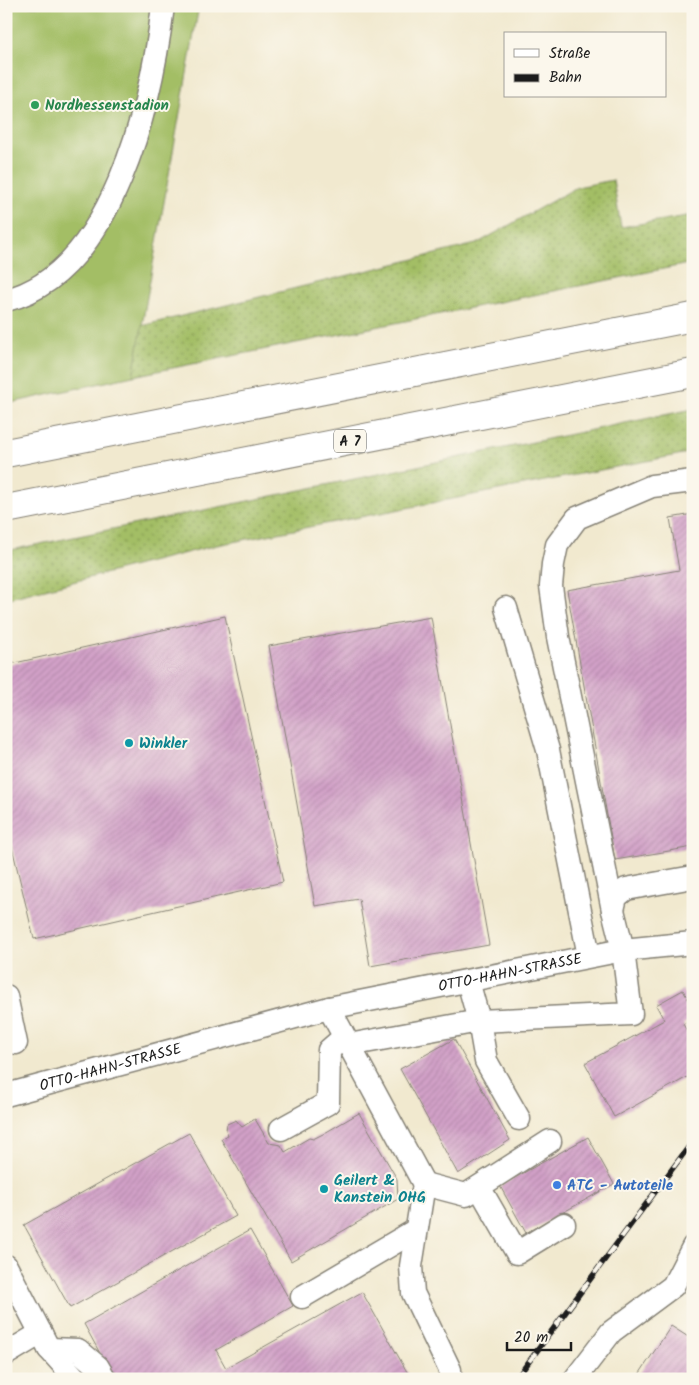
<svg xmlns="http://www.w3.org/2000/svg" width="699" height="1385" viewBox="0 0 699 1385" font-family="Kalam,sans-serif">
<defs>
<pattern id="grass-dots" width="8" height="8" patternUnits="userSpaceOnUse" patternTransform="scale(1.25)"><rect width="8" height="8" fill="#a3be65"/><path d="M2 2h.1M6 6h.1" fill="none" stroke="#849a52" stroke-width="1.8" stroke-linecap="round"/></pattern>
<pattern id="building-hatch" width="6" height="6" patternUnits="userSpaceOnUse" patternTransform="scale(1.25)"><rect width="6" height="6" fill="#d1a0c7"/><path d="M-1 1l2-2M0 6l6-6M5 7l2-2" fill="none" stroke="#b389aa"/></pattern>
</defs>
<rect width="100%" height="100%" fill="#fbf7ec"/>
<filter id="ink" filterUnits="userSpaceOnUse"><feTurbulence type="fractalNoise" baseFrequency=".02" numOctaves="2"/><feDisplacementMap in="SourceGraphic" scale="10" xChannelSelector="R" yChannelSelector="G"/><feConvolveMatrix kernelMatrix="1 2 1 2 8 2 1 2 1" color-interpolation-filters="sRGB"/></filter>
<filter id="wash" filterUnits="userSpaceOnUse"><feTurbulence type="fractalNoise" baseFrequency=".0096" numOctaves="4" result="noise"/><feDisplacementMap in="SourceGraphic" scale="20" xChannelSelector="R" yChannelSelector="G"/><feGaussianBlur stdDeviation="1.12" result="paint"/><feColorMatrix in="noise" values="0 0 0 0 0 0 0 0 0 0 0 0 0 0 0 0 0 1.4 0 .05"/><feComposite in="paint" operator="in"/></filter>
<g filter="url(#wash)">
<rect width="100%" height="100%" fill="#f1e9cf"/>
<g fill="url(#grass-dots)" stroke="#606d40">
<polygon points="613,180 621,227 693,215 693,263 133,376 141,326 476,244 577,187"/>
<polygon points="693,409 693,452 217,545 6,599 6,551"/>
</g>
<polygon fill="#a3be65" stroke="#606d40" points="6,6 199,6 133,376 6,404"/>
<g id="blocks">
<g fill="url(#building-hatch)">
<polygon points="693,514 693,847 615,860 567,590 679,570 670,518"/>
<polygon points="225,616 283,882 34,939 6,822 6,665"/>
<polygon points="431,617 489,945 370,966 359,899 315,906 269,646"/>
<polygon points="683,990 693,1008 693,1019 683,1024 693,1042 693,1074 614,1117 585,1063 664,1020 656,1005"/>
<polygon points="454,1039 510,1140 458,1174 400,1069"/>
<polygon points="359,1113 397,1179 398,1199 291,1261 221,1139 228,1135 226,1130 227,1124 236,1120 242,1127 255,1119 269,1143 281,1145 285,1152 309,1138 313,1139 323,1134"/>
<polygon points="189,1133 236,1216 70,1308 24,1225"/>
<polygon points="588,1137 614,1184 526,1233 500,1186"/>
<polygon points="250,1230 293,1306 216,1350 226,1368 362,1292 411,1379 135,1379 132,1375 125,1379 114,1379 84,1324"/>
<polygon points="671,1326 693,1340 693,1379 636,1379"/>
</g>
</g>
</g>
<g filter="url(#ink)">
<use href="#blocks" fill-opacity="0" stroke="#868276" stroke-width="1"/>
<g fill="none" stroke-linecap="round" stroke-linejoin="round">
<defs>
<g id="minor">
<path d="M6,300C113,274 152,100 163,6"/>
<polyline points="506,608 548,750 589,956"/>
<polyline points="613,910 558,637 551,586 553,564 557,545 577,518 652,486 693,481"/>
<polyline points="468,981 479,1021 486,1061 519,1119"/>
<polyline points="6,996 16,1043"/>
<polyline points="329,1008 424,1184"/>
<polyline points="349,1045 479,1021 631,1014 623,950 613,910 616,897 626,889 693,877"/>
<path id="s1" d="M6,1095L329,1008L623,950L693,943"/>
<polyline points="281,1129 328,1103 329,1050 344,1037"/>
<polyline points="424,1184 411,1266 413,1293 450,1370 450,1379"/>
<polyline points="424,1184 466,1195 550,1141"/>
<polyline points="479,1187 517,1253 564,1224"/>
<polyline points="6,1266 49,1349 76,1379"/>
<polyline points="302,1297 416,1230"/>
<polyline points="49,1349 78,1350 98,1367 105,1379"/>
<polyline points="6,1354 41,1333"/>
<polyline points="575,1379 611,1332 673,1286 693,1247"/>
</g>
<g id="highway">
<polyline points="6,453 693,317"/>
<polyline points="6,509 693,373"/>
</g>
</defs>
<use href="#minor" stroke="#868276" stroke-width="25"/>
<use href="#highway" stroke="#868276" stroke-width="30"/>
<use href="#minor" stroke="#fff" stroke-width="22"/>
<use href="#highway" stroke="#fff" stroke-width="28"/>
<defs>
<polyline id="rail" points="516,1379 693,1141"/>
</defs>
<use href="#rail" stroke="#1c1c1c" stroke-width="5.5"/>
<use href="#rail" stroke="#fbf7ec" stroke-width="4" stroke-dasharray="11" stroke-linecap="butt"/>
</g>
</g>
<circle fill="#2e9e5b" stroke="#fbf7ec" stroke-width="2" cx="35" cy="105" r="5"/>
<g fill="#0f9aa8" stroke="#fbf7ec" stroke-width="2">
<circle cx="129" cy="743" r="5"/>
<circle cx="324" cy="1189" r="5"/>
</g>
<circle fill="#3f7fe0" stroke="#fbf7ec" stroke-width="2" cx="557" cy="1185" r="5"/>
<g text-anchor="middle" stroke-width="4" stroke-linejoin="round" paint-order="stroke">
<rect fill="#fbf7ec" stroke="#5f5e5a" stroke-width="1" x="334" y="429.5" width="32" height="23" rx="4"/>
<g font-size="14" font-weight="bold" fill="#1c1c1c">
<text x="350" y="446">A 7</text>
</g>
<g font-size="15" font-weight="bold" fill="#27864d" stroke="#fbf7ec" text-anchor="start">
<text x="45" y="110">Nordhessenstadion</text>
</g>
<g font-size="15" font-weight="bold" fill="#0d838f" stroke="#fbf7ec" text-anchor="start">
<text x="139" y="748">Winkler</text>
<text x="334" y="1185">Geilert &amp;<tspan x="334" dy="17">Kanstein OHG</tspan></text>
</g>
<g font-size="15" fill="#1c1c1c" stroke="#fbf7ec">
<text dy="5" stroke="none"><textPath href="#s1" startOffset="519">OTTO-HAHN-STRASSE</textPath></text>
<text dy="5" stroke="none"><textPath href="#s1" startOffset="108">OTTO-HAHN-STRASSE</textPath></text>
</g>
<g font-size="15" font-weight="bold" fill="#366cbe" stroke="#fbf7ec" text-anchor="start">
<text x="567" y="1190">ATC - Autoteile</text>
</g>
</g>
<rect width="699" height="1385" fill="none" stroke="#fbf7ec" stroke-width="25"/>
<rect x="504" y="32" width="162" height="65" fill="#fbf7ec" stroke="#a29f99"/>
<rect x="514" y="49" width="25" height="8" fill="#ffffff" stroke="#a29f99"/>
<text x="549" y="58" font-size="15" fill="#1c1c1c">Straße</text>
<rect x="514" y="74" width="25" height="8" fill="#1c1c1c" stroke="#a29f99"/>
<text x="549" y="82" font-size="15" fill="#1c1c1c">Bahn</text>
<path d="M507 1342v8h64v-8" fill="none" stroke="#1c1c1c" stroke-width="2.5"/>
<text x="514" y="1342" font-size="15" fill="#1c1c1c" stroke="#fbf7ec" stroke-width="4" paint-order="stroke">20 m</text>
</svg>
